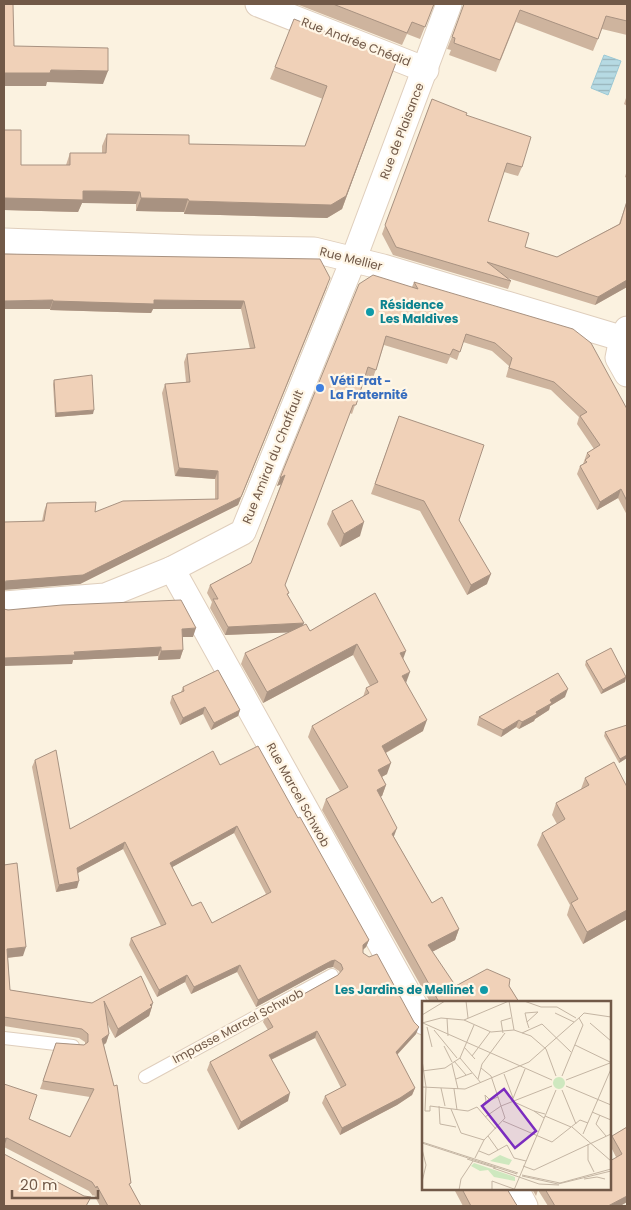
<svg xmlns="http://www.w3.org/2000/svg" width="631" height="1210" viewBox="0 0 631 1210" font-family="Poppins,sans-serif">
<defs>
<pattern id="water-rules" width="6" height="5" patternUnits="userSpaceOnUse" patternTransform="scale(1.25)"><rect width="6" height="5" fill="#b6dae3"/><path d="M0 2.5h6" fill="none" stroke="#98b4ba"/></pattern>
</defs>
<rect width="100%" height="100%" fill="#fbf2e0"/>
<polygon fill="url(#water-rules)" stroke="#9cc9d5" points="604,55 621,61 608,95 591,88"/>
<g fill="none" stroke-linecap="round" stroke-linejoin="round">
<defs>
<g id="service">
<polyline points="4,1038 73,1046"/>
<polyline points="145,1077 332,975"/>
</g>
<g id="minor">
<polyline points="258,4 426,70"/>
<polyline points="4,241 195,248 314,250 383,267 627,340"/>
<polyline points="627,329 622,338 618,358 627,374"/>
<polyline points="172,569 424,1022"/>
<polyline points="4,604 105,596 172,569 243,532 354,258 449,4"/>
<polyline points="516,1189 525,1206"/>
</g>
</defs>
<use href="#service" stroke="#dfcebc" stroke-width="14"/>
<use href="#minor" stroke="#dfcebc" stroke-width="27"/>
<use href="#service" stroke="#fff" stroke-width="12"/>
<use href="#minor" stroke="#fff" stroke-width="25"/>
</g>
<g fill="#ceb49e" fill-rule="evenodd">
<polygon points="300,4 434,4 420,39 407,34 402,45 299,5"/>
<polygon points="463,4 627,4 627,35 602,29 593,51 516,22 496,72 449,55 451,50 447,49 463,9"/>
<polygon points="397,60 342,209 327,218 184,214 184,212 136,211 136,204 101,203 82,203 78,212 4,210 4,130 21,165 66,165 70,153 102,153 102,146 107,134 189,144 305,146 323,99 270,79 275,67"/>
<polygon points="627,95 627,106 624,104"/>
<polygon points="432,99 466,115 522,167 518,176 504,172 488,221 525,247 557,257 619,224 627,201 627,287 595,305 507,278 511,281 508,289 393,255 382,234"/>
<polygon points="627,170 627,178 625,177"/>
<polygon points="4,254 327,287 238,505 80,584 42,521 44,511 47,503 95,512 215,499 215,479 175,476 162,393 165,384 186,382 184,362 187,354 250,349 241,309 153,309 151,313 50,310 50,309"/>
<polygon points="414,282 627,409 627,515 618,498 597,510 577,474 580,466 583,464 587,453 594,449 577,424 579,417 551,390 506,377 509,366 492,351 463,342 457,360 450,357 447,364 384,345 373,378 365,376 352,414 350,413 285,585 288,595 302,626 310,631 375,593 403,660 406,683 423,731 386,753 387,774 382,777 386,785 382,796 380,797 394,837 418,879 432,903 459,929 455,940 432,952 454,987 509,986 519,1002 430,1002 322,810 326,799 340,791 308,737 312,726 363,697 366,688 370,686 353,655 263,703 241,664 245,653 290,632 225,635 210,608 212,602 207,593 210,585 251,563 281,484 277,486 280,478 412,287"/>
<polygon points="54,380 93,414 55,417 53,384"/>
<polygon points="399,416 459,520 487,584 467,595 420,511 371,494"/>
<polygon points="332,511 360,536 340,547 327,524"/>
<polygon points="4,609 193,637 182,637 183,650 180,659 158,660 158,656 73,660 72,664"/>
<polygon points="586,661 626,677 625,682 601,694 585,665"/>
<polygon points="183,687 240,710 238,716 211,730 203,714 180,725 170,703 172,696 181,692"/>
<polygon points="565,697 550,706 549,710 535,719 534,721 519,729 516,727 501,737 477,725 479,717"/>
<polygon points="605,732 627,758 619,763 604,736"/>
<path d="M35,760L70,829L220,765L298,818L369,940L366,947L363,950V953L416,1034L397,1055L415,1088L412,1095L397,1105L340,1135L322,1103L325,1096L341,1088L315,1038L271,1060L288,1101L238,1130L207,1070L210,1062L268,1030L263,1022L266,1015L338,975L340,973L339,971L333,967L328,968L256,1007L237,972L191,994L185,982L157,997L129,945L131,938L161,926L123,849L78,873L77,888L56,892L32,767ZM234,833L266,894L212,923L192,906L172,867Z"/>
<polygon points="614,762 627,919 583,944 567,915 570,905 537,845 542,833 557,824 552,815 556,803 581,789 585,778"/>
<polygon points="4,865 23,956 8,958 10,990 92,1003 141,976 152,1007 149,1016 115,1038 107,1023 109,1034 106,1043 104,1045 130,1186 141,1206 100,1206 94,1195 93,1196 89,1191 4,1147 4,1084 29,1119 70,1137 90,1097 40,1089 56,1043 84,1045 85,1044 85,1042 79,1038 4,1026"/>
<polygon points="627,1127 627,1202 620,1206 548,1206 538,1190 536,1196 532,1189 610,1189 616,1157 610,1145 610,1141 612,1136"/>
<polygon points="456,1189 507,1189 516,1204 518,1206 463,1206 455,1191"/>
</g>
<g fill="#a89281">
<polygon points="51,70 108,71 103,84 47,82 46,86 4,86 4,73"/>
<polygon points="392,72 342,209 327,218 184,214 189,201 331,205"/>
<polygon points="83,191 140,192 136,204 82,203 78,212 4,210 4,198"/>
<polygon points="141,198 188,199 184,212 136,211"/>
<polygon points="627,280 627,287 595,305 598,297"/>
<polygon points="327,287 238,505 80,584 4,590 4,582 241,497"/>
<polygon points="53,300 50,309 4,309 4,301"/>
<polygon points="154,300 244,301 241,309 153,309 151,313 50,310 53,301"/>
<polygon points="94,410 93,414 55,417 56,413"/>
<polygon points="179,468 218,471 215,479 175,476"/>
<polygon points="285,475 282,484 277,486 280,478"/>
<polygon points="621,489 618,498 597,510 600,502"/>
<polygon points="364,522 360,536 340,547 344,534"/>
<polygon points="491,574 487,584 467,595 471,585"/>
<polygon points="304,623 300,632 225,635 228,627"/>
<polygon points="196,628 193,637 178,637 182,629"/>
<polygon points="357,644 353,655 263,703 267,692"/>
<polygon points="161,647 158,656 73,660 72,664 4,666 4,658 74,652"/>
<polygon points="183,650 180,659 158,660 161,651"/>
<polygon points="406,651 402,662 400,653"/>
<polygon points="410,672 406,683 402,676"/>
<polygon points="626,677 625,682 601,694 603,690"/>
<polygon points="568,689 565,697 550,706 549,710 535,719 534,721 519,729 522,722 536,712 550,700"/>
<polygon points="205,707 203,714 180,725 183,718"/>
<polygon points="240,710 238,716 211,730 214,723"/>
<polygon points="427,720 423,731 378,757 382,746"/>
<polygon points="519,720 516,727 501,737 503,730"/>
<polygon points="627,755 627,758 619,763 620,759"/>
<polygon points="391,763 387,774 374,781 378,770"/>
<polygon points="386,785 382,796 373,801 377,790"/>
<polygon points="237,826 234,833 167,870 170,863"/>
<polygon points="397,828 393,839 392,834"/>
<polygon points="125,842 123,849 74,875 77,868"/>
<polygon points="79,881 77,888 56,892 59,885"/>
<polygon points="627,910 627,919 583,944 587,932"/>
<polygon points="459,929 455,940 424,956 428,945"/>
<polygon points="369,940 366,947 360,952 363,945"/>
<polygon points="26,947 23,956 4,958 7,949"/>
<polygon points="335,960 333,967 328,968 256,1007 258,1000 331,961"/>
<polygon points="240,965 237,972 191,994 194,987"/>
<polygon points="187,975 185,982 157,997 159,990"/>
<polygon points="153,1003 149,1016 115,1038 118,1029"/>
<polygon points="419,1027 416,1034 393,1059 396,1052"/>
<polygon points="317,1031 315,1038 266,1062 269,1055"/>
<polygon points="109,1034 106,1043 99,1047 102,1039"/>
<polygon points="415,1088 412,1095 397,1105 340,1135 342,1128"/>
<polygon points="290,1093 288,1101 238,1130 241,1122"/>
<polygon points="7,1138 4,1147 4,1139"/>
<polygon points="627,1196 627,1202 620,1206 608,1206"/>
</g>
<g fill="#f0d1b8" stroke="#a89281" fill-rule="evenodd">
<polygon points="4,4 13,4 14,46 108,48 108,71 51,70 50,73 4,73"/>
<polygon points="333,4 434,4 425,27 412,22 407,33"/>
<polygon points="464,4 627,4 627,21 606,16 598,39 520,10 500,60 454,43 455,38 452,37"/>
<polygon points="294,19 397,60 346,196 331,205 189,201 188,199 141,198 140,192 105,191 83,191 83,200 4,198 4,130 21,130 21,165 70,165 70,153 106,153 107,134 189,135 189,144 305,146 327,86 275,67"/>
<polygon points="432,99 467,113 466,115 531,137 522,167 507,163 488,221 529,233 525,247 557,257 620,224 627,201 627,280 598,297 487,262 511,281 396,247 385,225"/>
<polygon points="4,254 320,259 330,278 241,497 83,575 6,581 4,582 4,522 44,521 47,503 96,502 95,512 123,501 218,499 218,471 179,468 165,384 190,382 187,354 255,348 244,301 154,300 154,304 53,301 53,300 4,301 4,304"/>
<polygon points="373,275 418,289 414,282 573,329 591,343 627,409 627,501 621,489 600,502 580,466 587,462 585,460 590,456 587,453 600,445 580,416 587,412 554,382 509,368 512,358 495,343 466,334 460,352 453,349 450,355 386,336 376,370 368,367 356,405 353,405 285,585 289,593 287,594 304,623 228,627 213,599 218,599 210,585 251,563 285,475 280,478 359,284"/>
<polygon points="92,375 94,410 56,413 54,380"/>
<polygon points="399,416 484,445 459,520 491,574 471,585 424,501 375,484"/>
<polygon points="352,500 364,522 344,534 332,511"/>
<polygon points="375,593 406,651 400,653 410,672 402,676 427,720 382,746 391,763 378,770 386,785 377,790 397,828 392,834 418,879 432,903 442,897 459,929 428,945 455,985 452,988 487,969 510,979 509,986 519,1002 442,1002 441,1000 439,1002 326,799 348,787 312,726 369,693 366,688 378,682 357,644 267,692 245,653 306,624 310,631"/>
<polygon points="181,600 196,628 182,629 183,650 161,651 161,647 74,652 75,655 4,658 4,609 8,610 62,605"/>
<polygon points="611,648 626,677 603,690 586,661"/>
<polygon points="218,670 240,710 214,723 205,707 183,718 172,696 184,691 183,687"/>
<polygon points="558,673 568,689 550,700 552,703 536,712 537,714 522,722 519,720 503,730 479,717"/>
<polygon points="627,725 627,755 620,759 605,732"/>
<path d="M258,746L298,818L300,817L369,940L363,945V953L369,957L377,954L414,1022L419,1027L396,1052L415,1088L400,1098L342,1128L325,1096L346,1085L317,1031L269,1055L290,1093L241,1122L210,1062L273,1027L266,1015L338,975L343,969L341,964L335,960L331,961L258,1000L240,965L194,987L187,975L159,990L131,938L166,924L125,842L77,868L79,881L59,885L35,760L56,750L70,829L213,751L220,765ZM237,826L271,892L212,923L201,902L192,906L170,863Z"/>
<polygon points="614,762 627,787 627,910 587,932 571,903 578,899 542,833 565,819 556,803 589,785 585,778"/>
<polygon points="17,863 26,947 7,949 10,990 92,1003 141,976 153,1003 150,1005 152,1007 118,1029 104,1001 109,1034 102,1039 114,1086 117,1085 131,1183 129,1184 141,1206 108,1206 97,1186 96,1188 92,1182 7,1138 4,1139 4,1084 37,1095 29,1119 70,1137 94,1089 43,1081 56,1043 84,1045 88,1042 88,1034 82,1029 4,1017 4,865"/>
<polygon points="627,1127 627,1196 608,1206 555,1206 545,1189 610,1189 610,1161 622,1154 612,1136"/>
<polygon points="4,1154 84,1196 91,1197 86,1206 4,1206"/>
<polygon points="462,1189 507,1189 516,1204 518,1206 471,1206"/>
</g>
<g fill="#0f9aa8" stroke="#fff6e6" stroke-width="2">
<circle cx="370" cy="312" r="5"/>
<circle cx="484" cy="990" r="5"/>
</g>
<circle fill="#3f7fe0" stroke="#fff6e6" stroke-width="2" cx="320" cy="388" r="5"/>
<g text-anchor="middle" stroke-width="4.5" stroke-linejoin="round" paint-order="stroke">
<g font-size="12" fill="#715948" stroke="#fff6e6">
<text transform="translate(356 42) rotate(21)" y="4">Rue Andrée Chédid</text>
<text transform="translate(402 131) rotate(-69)" y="4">Rue de Plaisance</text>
<text transform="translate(351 259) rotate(14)" y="4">Rue Mellier</text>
<text transform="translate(273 457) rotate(-68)" y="4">Rue Amiral du Chaffault</text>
<text transform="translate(298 795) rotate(61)" y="4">Rue Marcel Schwob</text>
<text transform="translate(238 1026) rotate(-28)" y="4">Impasse Marcel Schwob</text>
</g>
<g font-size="12" font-weight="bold" fill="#0d838f" stroke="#fff6e6" text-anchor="start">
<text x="380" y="309">Résidence<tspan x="380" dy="14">Les Maldives</tspan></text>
<text x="474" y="994" text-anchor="end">Les Jardins de Mellinet</text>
</g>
<g font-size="12" font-weight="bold" fill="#366cbe" stroke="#fff6e6" text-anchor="start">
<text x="330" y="385">Véti Frat -<tspan x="330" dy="14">La Fraternité</tspan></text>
</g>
</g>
<g transform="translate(422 1001)">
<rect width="189" height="189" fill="#fbf2e0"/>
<path d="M131 82a6 6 0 1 1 12 0a6 6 0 1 1-12 0ZM78,154L90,159L87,164L68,160ZM52,162L93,176V180L72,176L66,169L58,170L49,165Z" fill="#cee8bf"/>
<path fill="none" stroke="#c4b5a3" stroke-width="1" d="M44,0L46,17M87,0L92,29M102,0L119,6H135L154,17M133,12L152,21M0,14L23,0M25,17L26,35M42,19L87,0M105,21L116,11L103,12L105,21L107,27M0,22L19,17L42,19L69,31L92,29L109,35L124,48L134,75M1,22L130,79M168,22L189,40M120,23L149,51M161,24L157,17L162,12L189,16M5,26L10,46M12,29L35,57M81,32L79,20L89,17M100,32L120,23M153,44L188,61M22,45L30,61M42,46L53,58M50,55L68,31M38,57L59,82M0,59L4,86L3,110H8V105L46,110L55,106L74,128M32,60L44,74M30,63L36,88M103,68L90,100L112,110M0,70L23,67L38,57L52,24M82,73L91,97M140,75L161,24M34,78L50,72M56,78L60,63L83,32M144,79L188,62M144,85L189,104M0,86L43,88L107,61L158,16M19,87L23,105M32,88L35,109M140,89L154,123M17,105L18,123L34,126M59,105L64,100L63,94L68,99L76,96M29,108L39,132L62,139M170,111L189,119M178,114L174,123L184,135M123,115L149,126M63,116L79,105L130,85M122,117L112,110L123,113M81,120L130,141L158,119L166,122M150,126L189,160M161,133L189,68M66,135L76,149M0,141L96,172M0,142L95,173M166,143V159L172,171M0,148L4,164L0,181M57,150L67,154L85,144L92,157L104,160M53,157L62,139L83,117L69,75L59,67M45,158L74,167M101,165L112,169L189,133M71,167L117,183L137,184M100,174L138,182L189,168M100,175L136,183L189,170M162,178L175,176L183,178M37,189L39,178L51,160M70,189V180L92,188M92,189L134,89"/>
<path fill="#7b2cbf" fill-opacity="0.15" stroke="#7b2cbf" stroke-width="2.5" d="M82,88L114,130L93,147L60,105Z"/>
<rect width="189" height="189" fill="none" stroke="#715948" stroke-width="2.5"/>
</g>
<rect width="631" height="1210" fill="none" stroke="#715948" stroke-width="10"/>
<path d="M12 1190v8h86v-8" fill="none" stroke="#715948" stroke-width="2.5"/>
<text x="20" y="1190" font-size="15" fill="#715948" stroke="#fff6e6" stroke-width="4" paint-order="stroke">20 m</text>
</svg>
